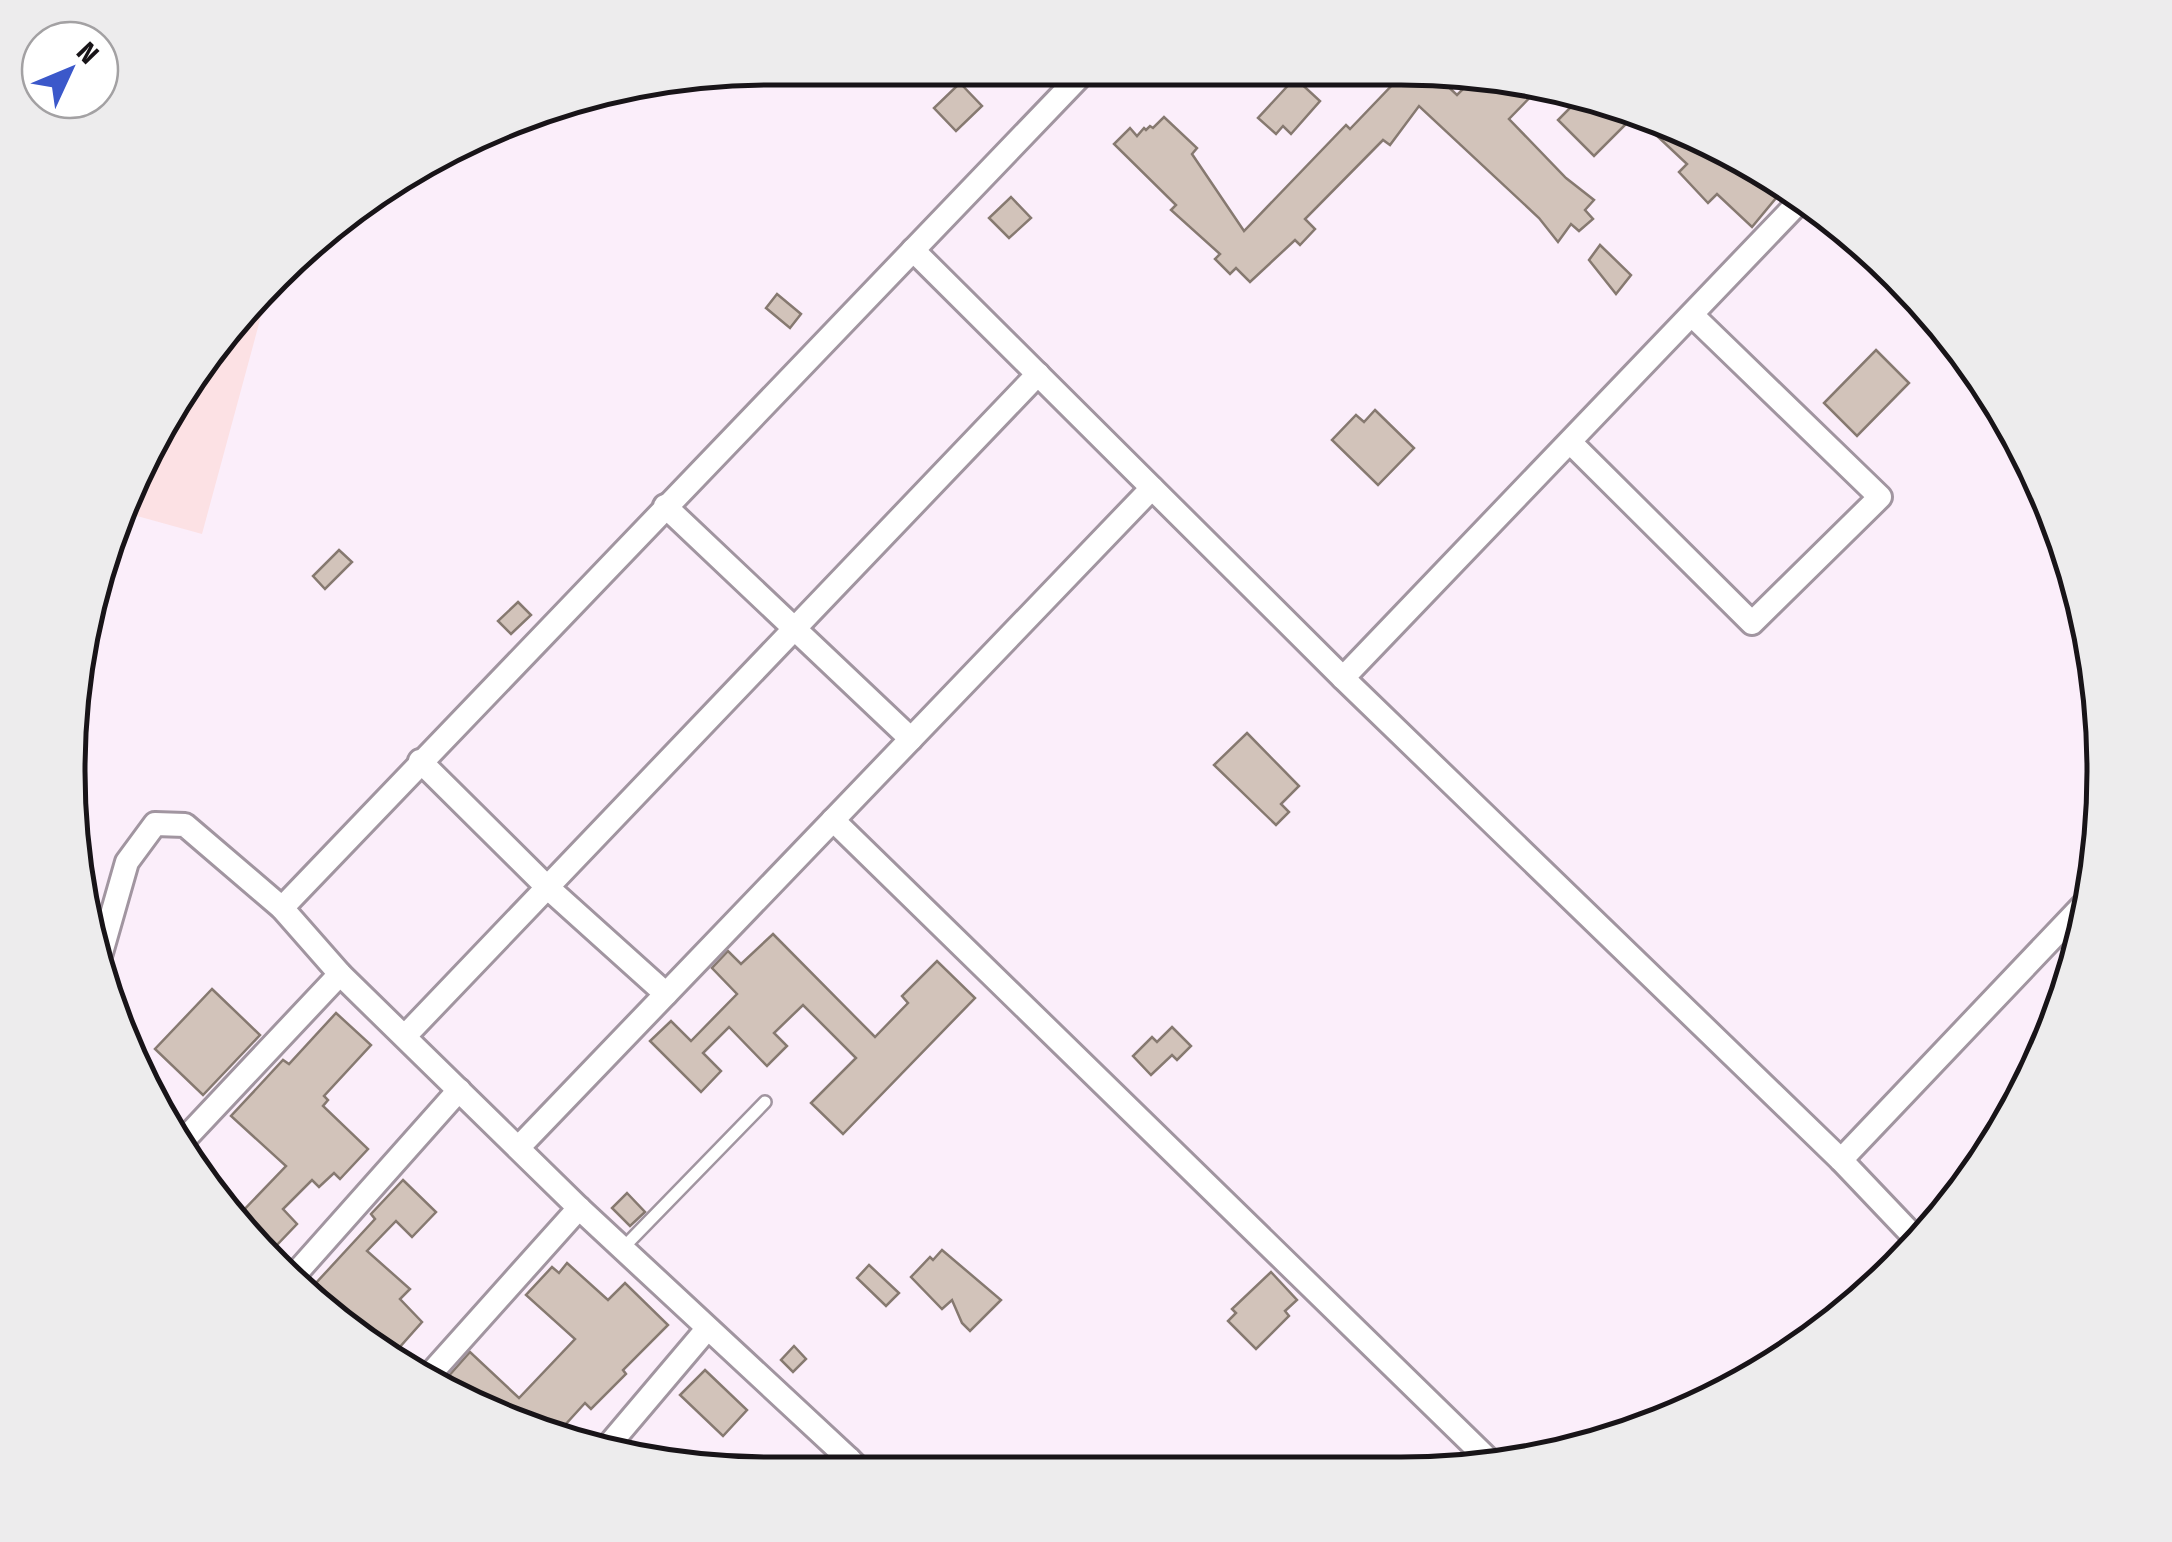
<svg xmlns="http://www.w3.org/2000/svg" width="2172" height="1542" viewBox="0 0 2172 1542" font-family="'Fira Sans Condensed',sans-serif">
<rect width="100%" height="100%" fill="#fbeefa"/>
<polygon fill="#fce1e4" points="270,283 202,534 119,511 121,501 242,308"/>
<g fill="#d2c3ba" stroke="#867970" stroke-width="2.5">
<polygon points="1295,78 1320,101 1291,134 1283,126 1276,134 1258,118"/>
<polygon points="1398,79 1440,79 1457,95 1472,80 1544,83 1509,119 1566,178 1594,200 1585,210 1593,219 1579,231 1571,224 1558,242 1539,218 1419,106 1390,145 1383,140 1305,219 1315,229 1300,245 1295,240 1250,282 1236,268 1230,274 1215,259 1220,254 1171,210 1176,205 1114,144 1130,128 1137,136 1144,128 1146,130 1150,126 1153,128 1164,117 1197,148 1192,154 1244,231 1346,125 1350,129"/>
<polygon points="960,83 982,106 956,131 934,108"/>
<polygon points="1546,84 1617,111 1628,122 1594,156 1558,120 1570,108"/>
<polygon points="1638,118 1752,161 1774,179 1771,183 1781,192 1752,227 1717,194 1708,203 1679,172 1687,164"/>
<polygon points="1011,197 1031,218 1009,238 989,218"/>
<polygon points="1600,245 1631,275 1616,294 1589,260"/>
<polygon points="777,294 801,314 790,328 766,308"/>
<polygon points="1876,350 1909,383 1857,436 1824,403"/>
<polygon points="1375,410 1414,448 1378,485 1332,440 1356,415 1364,422"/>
<polygon points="339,550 352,562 325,589 313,576"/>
<polygon points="518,602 531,615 511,634 498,621"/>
<polygon points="1247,733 1299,786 1281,804 1289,812 1276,825 1214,765"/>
<polygon points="773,934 875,1037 908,1003 902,996 937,961 975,998 843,1134 811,1103 856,1058 803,1005 774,1033 787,1046 767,1066 729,1027 703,1053 721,1071 701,1092 650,1041 671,1021 691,1041 737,994 712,968 728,951 741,964"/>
<polygon points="212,989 260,1035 203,1095 155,1049"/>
<polygon points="336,1013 371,1045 324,1096 328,1100 323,1106 368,1149 340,1179 334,1173 319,1187 312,1180 283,1209 297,1224 274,1248 239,1215 286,1166 231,1116 283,1060 289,1064"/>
<polygon points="1172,1027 1191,1046 1177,1060 1172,1055 1151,1075 1133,1056 1152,1037 1157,1042"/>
<polygon points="403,1180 436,1212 412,1237 396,1221 367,1251 410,1289 400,1299 422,1322 390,1358 357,1330 362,1325 316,1283 375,1219 371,1214"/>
<polygon points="627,1193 645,1212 630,1226 612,1208"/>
<polygon points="942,1250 1001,1300 970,1331 962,1323 952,1300 942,1309 911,1277 930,1257 933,1260"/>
<polygon points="567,1263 608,1300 625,1283 668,1325 623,1370 626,1374 591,1409 585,1403 554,1437 460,1402 438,1388 470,1352 519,1398 575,1339 526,1295 552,1267 559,1273"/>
<polygon points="869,1265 899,1293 886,1306 857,1278"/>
<polygon points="1271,1272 1297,1300 1285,1311 1289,1316 1256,1349 1228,1321 1236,1313 1232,1309"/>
<polygon points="794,1346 806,1359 793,1372 781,1360"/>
<polygon points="705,1370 747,1410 723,1436 680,1395"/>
</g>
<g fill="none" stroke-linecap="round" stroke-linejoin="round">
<defs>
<polyline id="service" points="623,1248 765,1102"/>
<g id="minor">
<polyline points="913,250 1343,678 1841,1160 1919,1242"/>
<polyline points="1570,442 1752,623 1880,497 1692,315"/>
<polyline points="665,506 911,739"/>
<polyline points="1343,678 1800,201"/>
<polyline points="420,761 546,886 666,994"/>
<polyline points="833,820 1496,1467"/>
<polyline points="282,908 1083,73"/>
<polyline points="101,953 127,862 155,824 185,825 282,908 340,974 579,1208 849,1459"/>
<polyline points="406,1035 1038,374"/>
<polyline points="181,1143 340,974"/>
<polyline points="519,1147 1152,488"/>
<polyline points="1841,1160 2090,898"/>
<polyline points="290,1280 459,1090"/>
<polyline points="425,1380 579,1208"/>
<polyline points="602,1453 707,1329"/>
<polyline points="838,1472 849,1459 862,1472"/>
</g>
</defs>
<use href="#service" stroke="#a195a0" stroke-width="16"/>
<use href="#minor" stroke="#a195a0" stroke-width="28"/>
<use href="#service" stroke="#fff" stroke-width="11"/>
<use href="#minor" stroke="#fff" stroke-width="22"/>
</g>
<path d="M0 0H2172V1542H0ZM771 85H1401A686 686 0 0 1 2087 771V771A686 686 0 0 1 1401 1457H771A686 686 0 0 1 85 771V771A686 686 0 0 1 771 85Z" fill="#edeced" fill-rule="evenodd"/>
<path fill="none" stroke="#181418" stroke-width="5" d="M771 85H1401A686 686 0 0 1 2087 771V771A686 686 0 0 1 1401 1457H771A686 686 0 0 1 85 771V771A686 686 0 0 1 771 85Z"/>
<g transform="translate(70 70) rotate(46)"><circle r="48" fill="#ffffff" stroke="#a3a1a3" stroke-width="2.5"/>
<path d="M0-8L18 38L0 25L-18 38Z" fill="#3b58ca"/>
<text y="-15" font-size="28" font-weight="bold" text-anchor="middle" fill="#181418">N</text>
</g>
</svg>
